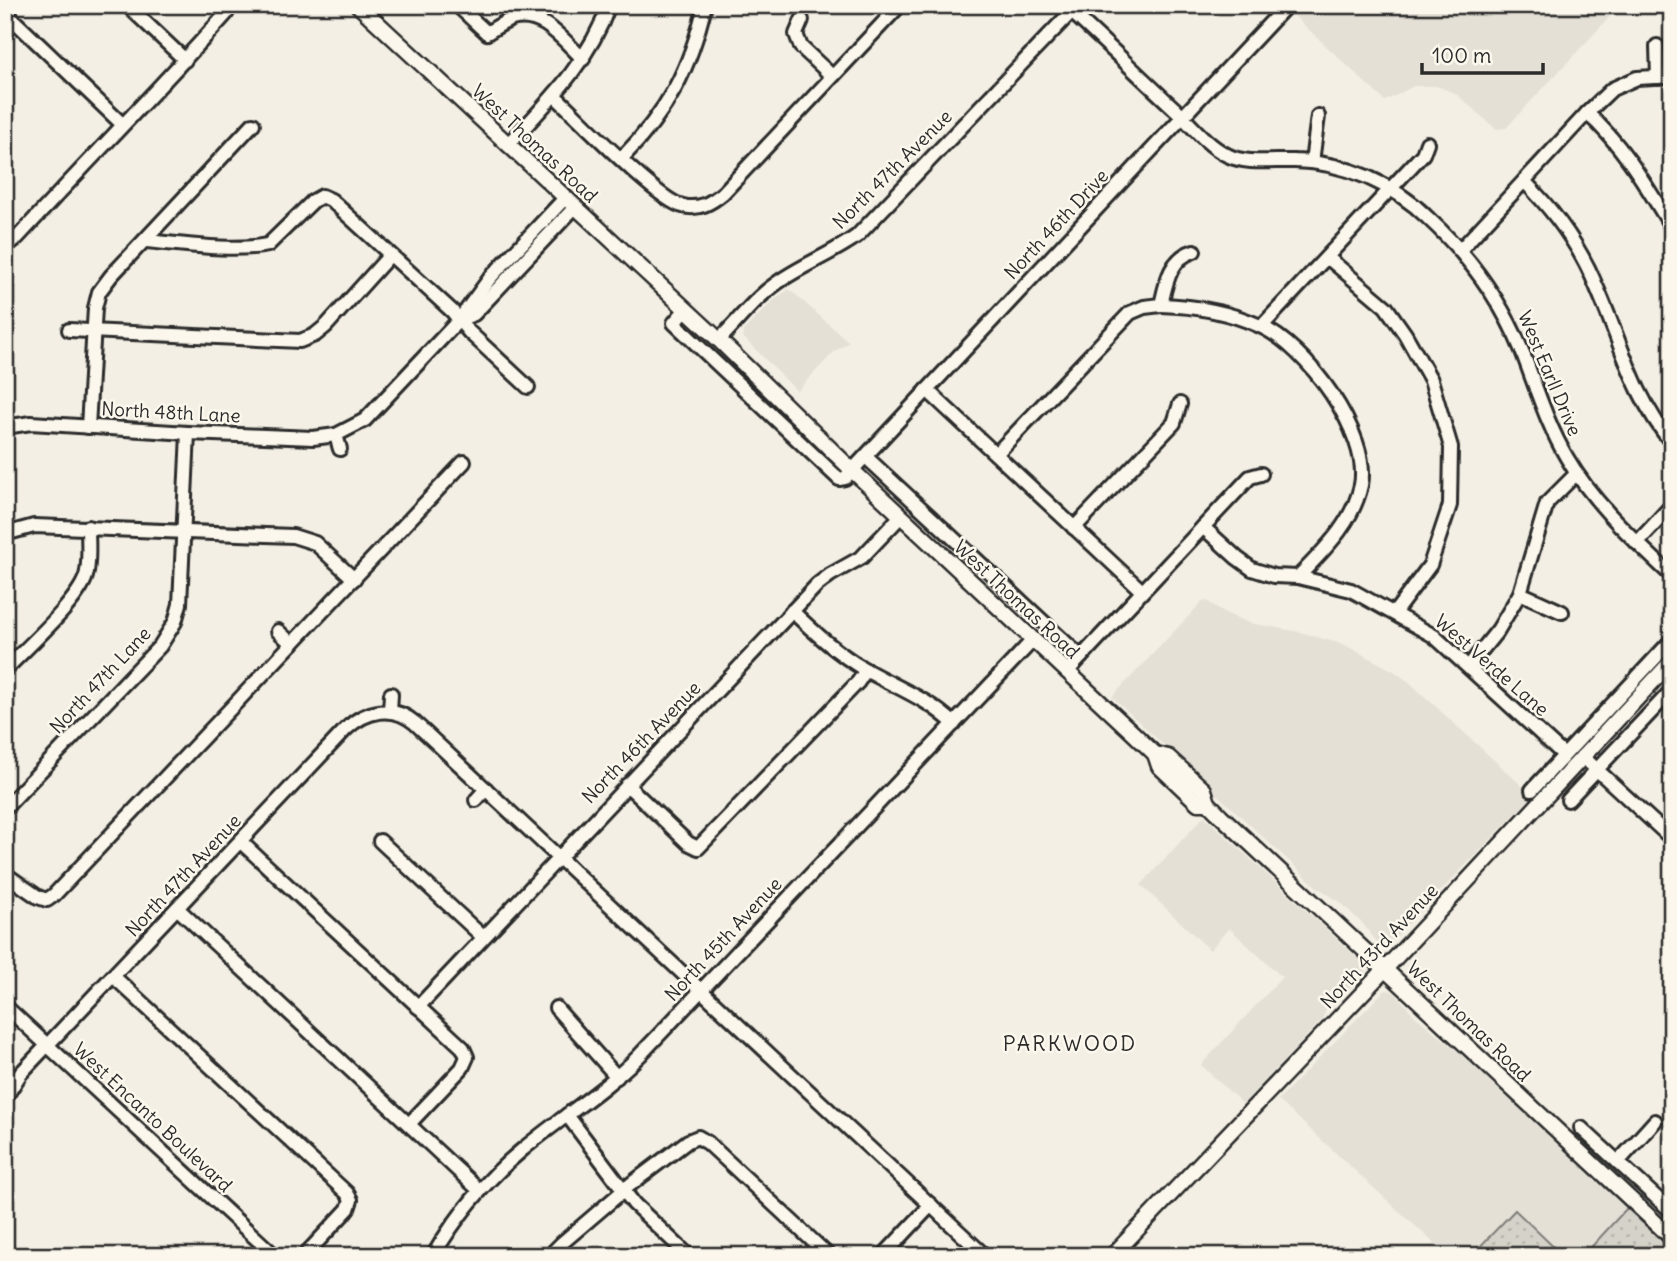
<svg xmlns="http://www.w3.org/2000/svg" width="1677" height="1261" viewBox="0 0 1677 1261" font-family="Delius,sans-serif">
<defs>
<pattern id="park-dots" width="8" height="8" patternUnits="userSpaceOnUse" patternTransform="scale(1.75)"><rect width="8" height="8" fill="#d5d2c9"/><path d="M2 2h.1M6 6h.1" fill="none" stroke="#b7b4ad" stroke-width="1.8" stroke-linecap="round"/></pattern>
</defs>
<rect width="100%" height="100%" fill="#f3efe4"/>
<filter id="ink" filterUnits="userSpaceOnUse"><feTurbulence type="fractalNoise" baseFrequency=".0143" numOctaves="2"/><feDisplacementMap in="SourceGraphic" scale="14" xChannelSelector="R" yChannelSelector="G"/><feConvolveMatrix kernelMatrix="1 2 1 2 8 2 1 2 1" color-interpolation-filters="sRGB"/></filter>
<g filter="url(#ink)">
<g fill="#e4e0d6">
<polygon points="1296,5 1621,5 1506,128 1496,129 1455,93 1436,86 1414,86 1385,101 1290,12"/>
<polygon points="789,289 849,342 834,352 797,391 743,337 743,331 773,301"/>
<polygon points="1207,601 1225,613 1249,623 1300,632 1345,645 1394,671 1409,682 1533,796 1388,945 1381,945 1377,942 1363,924 1340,902 1317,887 1112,697 1202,602"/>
<polygon points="1204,816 1364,964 1366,969 1365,976 1344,992 1326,1010 1321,1021 1243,1104 1201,1065 1282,977 1229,928 1210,950 1141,885"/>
<polygon points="1388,990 1394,992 1415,1016 1455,1049 1627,1208 1583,1256 1563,1256 1515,1210 1471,1256 1448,1256 1278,1100 1384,991"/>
</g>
<g fill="url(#park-dots)" stroke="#807e7a" stroke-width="2">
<polygon points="1627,1208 1672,1250 1672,1256 1583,1256"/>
<polygon points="1515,1210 1563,1256 1471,1256"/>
</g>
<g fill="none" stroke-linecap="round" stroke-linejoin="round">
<defs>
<g id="minor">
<polyline points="127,5 185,60"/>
<path d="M457,5L487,33C495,28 504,22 512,19C542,10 564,41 583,59"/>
<path d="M1064,5C1102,39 1138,75 1176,110C1191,125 1208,146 1227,155C1246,165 1275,160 1295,161C1344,162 1394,184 1428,218C1468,255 1501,300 1522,351C1536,387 1547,424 1567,458C1594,504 1633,539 1672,576"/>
<polyline points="5,12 122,124"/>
<polyline points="802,20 796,34 801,47 832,76"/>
<polyline points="1657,46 1658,77"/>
<path d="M554,95C577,116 659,202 683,206C699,210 711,203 723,193L900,5"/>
<path d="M1587,113C1623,145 1647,187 1672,228"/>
<path d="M508,145C548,102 589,62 609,5"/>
<path d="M622,158C668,111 690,69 705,5"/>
<polyline points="1312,162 1318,116"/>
<path d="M1524,181C1554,211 1581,248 1597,288C1621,342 1633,396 1672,443"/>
<path d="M145,241C181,244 233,252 268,245L313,201L322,196L331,200L452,311L469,332L528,387"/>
<path d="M5,247L17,238C86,163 158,90 226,14L231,5"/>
<polyline points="1460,250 1587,113 1612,89 1637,78 1672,76"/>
<polyline points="1327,257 1386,307 1405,334 1431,380 1451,447 1450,505 1430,565 1395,612"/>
<path d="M1161,305C1195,306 1229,312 1260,326C1306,346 1371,434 1361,485C1353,523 1324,550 1298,577"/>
<polyline points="686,309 674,323 839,479 845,478 1287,5"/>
<polyline points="463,318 474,314 575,207"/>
<polyline points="1262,326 1423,154 1427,143"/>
<polyline points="69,330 300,341 315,335 326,326 390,255"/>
<path d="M719,340C738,321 755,298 777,283C802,265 832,254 857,236L1075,8"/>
<polyline points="927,390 1142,591"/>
<polyline points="5,427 31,423 188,433 313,438 336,435 365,420 459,320 490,278 565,198"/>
<polyline points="88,427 95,308 99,292 111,276 253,124"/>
<polyline points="336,435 340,449"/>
<path d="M996,454L1130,313L1144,307L1161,305C1166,283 1170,258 1194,251"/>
<polyline points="866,457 1081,657"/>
<polyline points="1203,527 1237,558 1252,569 1274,576 1298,577 1351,590 1434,636 1564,755"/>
<polyline points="1074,528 1174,423 1180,404"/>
<polyline points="5,534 34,526 293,536 315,543 354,579"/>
<polyline points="1637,543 1672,505"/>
<polyline points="1520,593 1562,612"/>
<path d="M792,611C815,633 837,653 864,669C895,687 929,699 954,724"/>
<polyline points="278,631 292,644"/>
<polyline points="1469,666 1498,630 1520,593 1547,503 1576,474"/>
<path d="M5,670C26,648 78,602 86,576C90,562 88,542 88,527"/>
<polyline points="1067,672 1250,477 1261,474"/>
<polyline points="390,711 391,694"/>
<polyline points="1582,756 1672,839"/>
<polyline points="627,785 688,843 698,848 858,682 866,670"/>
<polyline points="1532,790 1672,640"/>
<polyline points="476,800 486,789"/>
<polyline points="1568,800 1672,690"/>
<polyline points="5,808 160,646 175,622 180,604 188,433"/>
<polyline points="380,841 483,937"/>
<polyline points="241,842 463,1048 467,1057 462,1068 409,1124"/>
<polyline points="5,874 38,897 47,900 54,895 464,462"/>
<polyline points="177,908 480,1191"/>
<polyline points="113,976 347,1193 351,1200 348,1209 304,1256"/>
<polyline points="5,1006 275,1256"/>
<polyline points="418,1007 817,585 830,575 862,557 901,516"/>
<polyline points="556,1008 617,1077"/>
<path d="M5,1098L21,1073L346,729C366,710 393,704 415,723L985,1256"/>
<polyline points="567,1115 634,1204 689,1256"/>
<polyline points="1581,1128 1672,1212"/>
<polyline points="1618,1162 1655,1121"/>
<path d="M433,1256C457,1215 486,1180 522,1150C560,1118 603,1092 639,1056L1033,640"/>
<polyline points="556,1256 554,1251 562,1243 631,1184 688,1141 698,1137 708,1143 829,1256"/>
<polyline points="883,1256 931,1205"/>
</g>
<g id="major">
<polyline points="358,5 719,340 853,471 1133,733 1155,754 1168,757 1204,790 1208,803 1221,816 1672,1238"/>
<polyline points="1155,754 1159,766 1198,803 1208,803"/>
<polyline points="1112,1256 1373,982 1672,661"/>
</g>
</defs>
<use href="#minor" stroke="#2b2b2b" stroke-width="18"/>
<use href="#major" stroke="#2b2b2b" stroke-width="19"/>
<use href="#minor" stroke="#fbf7ec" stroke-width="12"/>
<use href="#major" stroke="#fbf7ec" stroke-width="14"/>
</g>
</g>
<g text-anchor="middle" stroke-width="5" stroke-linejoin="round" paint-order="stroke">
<g font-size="19" fill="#2b2b2b" stroke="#fbf7ec">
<text transform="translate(535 143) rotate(43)" y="7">West Thomas Road</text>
<text transform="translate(892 169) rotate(-45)" y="7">North 47th Avenue</text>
<text transform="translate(1056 224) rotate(-47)" y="7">North 46th Drive</text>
<text transform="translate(1550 373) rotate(67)" y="7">West Earll Drive</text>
<text transform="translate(171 412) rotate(3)" y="7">North 48th Lane</text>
<text transform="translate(1017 599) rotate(43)" y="7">West Thomas Road</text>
<text transform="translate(1492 665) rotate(41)" y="7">West Verde Lane</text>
<text transform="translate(100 680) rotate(-47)" y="7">North 47th Lane</text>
<text transform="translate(641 742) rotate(-46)" y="7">North 46th Avenue</text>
<text transform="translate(183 875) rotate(-47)" y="7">North 47th Avenue</text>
<text transform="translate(723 939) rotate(-47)" y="7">North 45th Avenue</text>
<text transform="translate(1379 946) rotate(-47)" y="7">North 43rd Avenue</text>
<text transform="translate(1469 1021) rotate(44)" y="7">West Thomas Road</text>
<text transform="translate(153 1117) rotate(43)" y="7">West Encanto Boulevard</text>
</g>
<g font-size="21" letter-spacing="2" fill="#2b2b2b" stroke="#fbf7ec">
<text x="1070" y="1051">PARKWOOD</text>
</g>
</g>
<rect width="1677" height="1261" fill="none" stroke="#fbf7ec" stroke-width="28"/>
<rect x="14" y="14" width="1649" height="1233" fill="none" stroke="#2b2b2b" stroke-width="2.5" filter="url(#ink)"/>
<path d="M1422 63v10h121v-10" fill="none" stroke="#2b2b2b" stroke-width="3.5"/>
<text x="1432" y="63" font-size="21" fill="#2b2b2b" stroke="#fbf7ec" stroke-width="5" paint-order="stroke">100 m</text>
</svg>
